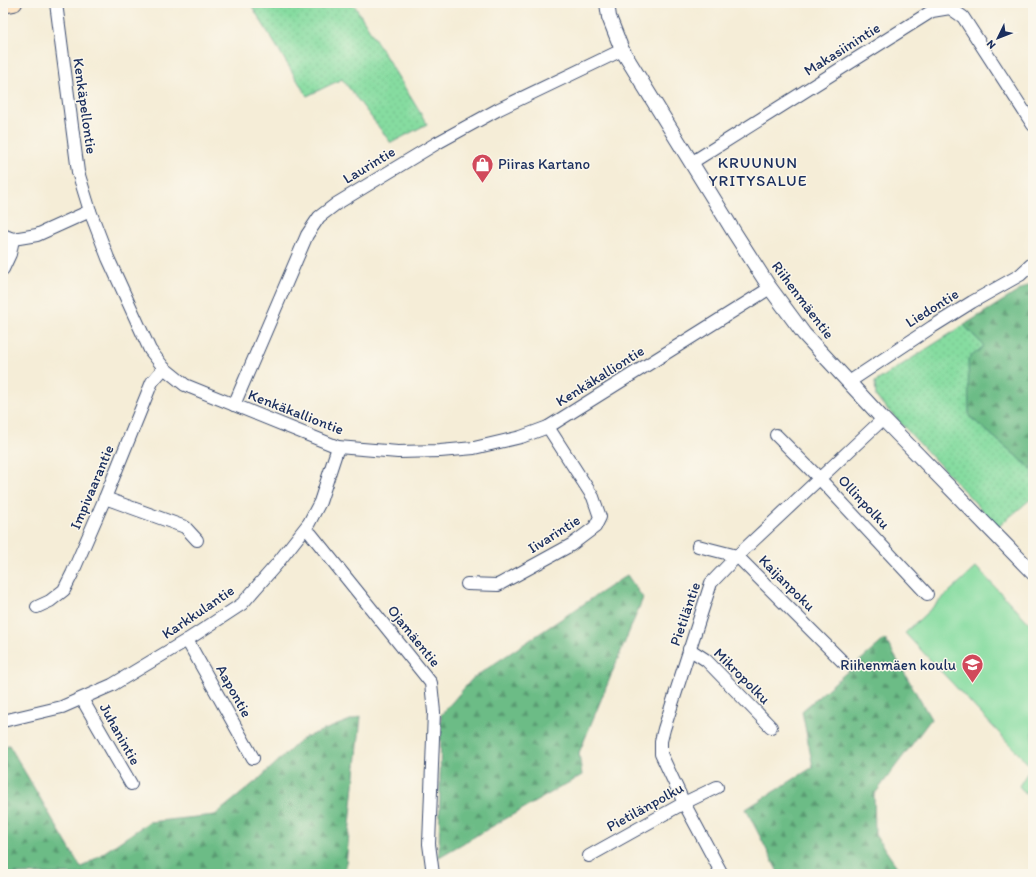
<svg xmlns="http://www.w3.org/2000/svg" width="1036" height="877" viewBox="0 0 1036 877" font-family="Itim,sans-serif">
<defs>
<pattern id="grass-dots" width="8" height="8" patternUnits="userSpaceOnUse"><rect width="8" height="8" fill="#86dca0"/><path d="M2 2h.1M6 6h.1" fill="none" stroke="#73bd8c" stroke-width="1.8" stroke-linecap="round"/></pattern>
<pattern id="forest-firs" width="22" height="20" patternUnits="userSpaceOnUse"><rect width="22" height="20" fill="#6cbc86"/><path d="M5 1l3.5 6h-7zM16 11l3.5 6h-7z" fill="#589971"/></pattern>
</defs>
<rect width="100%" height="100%" fill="#fbf7ec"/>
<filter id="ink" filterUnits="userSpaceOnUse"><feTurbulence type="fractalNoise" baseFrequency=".025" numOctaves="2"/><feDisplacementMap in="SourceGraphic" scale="8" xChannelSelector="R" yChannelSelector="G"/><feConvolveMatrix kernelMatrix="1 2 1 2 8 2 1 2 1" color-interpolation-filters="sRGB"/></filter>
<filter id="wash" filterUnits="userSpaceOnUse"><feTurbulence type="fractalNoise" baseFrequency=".012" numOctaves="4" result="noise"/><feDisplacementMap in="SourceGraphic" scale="16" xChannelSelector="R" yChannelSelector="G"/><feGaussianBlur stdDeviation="0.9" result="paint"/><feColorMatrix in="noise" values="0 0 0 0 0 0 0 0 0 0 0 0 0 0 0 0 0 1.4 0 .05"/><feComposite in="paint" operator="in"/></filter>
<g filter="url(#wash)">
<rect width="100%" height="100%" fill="#f5edd7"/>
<g fill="url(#grass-dots)" stroke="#50867f">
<polygon points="250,3 353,3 427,124 391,143 342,79 307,96"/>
<polygon points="964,325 984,346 969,416 1033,470 1033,497 998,527 876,397 875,382"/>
</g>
<g fill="url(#forest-firs)" stroke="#447672">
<polygon points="1033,282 1033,470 969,416 968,359 984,346 964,325"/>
<polygon points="627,575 643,598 579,753 582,775 439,857 441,715 473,678"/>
<polygon points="885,639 931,719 874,795 875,835 902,874 779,874 746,809 813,767 802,711"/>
<polygon points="361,716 345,874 3,874 3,746 9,745 81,868 149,822 215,815 260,778 303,738"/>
</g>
<polygon fill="#86dca0" stroke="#50867f" points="976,567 1033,627 1033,802 1019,786 1031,767 905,633"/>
</g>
<g filter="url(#ink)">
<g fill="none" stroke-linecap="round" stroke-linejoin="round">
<defs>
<g id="minor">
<polyline points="56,3 78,172 90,211"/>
<polyline points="691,163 932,11 950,8 963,17 1033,125"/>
<polyline points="3,235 13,239 37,235 90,211 108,258 150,350 164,368 185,385 338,447 398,452 440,451 474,448 521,437 548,427 770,288"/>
<polyline points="3,269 10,254 13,239"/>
<polyline points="849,382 932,327 972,302 1020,275 1033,263"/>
<polyline points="234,405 307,235 319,217 336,204 437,143 499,109 622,50"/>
<polyline points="776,435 819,478 927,594"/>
<polyline points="105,498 185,527 197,540"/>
<polyline points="311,534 431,683 434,712 429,844 433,874"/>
<polyline points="698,546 737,556 843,662"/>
<polyline points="467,584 498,585 571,545 595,527 600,517 593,497 548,427"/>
<polyline points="37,607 50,601 64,590 72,574 105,498 152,382 164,368"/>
<polyline points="187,640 253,758"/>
<polyline points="689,649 706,660 771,727"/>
<polyline points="82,699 131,784"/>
<polyline points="3,721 62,707 112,685 187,640 242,604 276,565 309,523 320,502 338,447"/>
<polyline points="589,856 684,803 717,787"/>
<polyline points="722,874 684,803 661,754 661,741 664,729 711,583 737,556 883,419"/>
</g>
<polyline id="tertiary" points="607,3 609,17 622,50 734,232 770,288 804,334 883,419 1033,573"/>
<polyline id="secondary" points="3,5 14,3"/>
</defs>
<use href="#minor" stroke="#3c4c70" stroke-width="14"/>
<use href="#tertiary" stroke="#3c4c70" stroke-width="16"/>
<use href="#secondary" stroke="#3c4c70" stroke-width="18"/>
<use href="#minor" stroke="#fff" stroke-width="12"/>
<use href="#tertiary" stroke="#fff" stroke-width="14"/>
<use href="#secondary" stroke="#fde5c5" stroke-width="16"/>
</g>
</g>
<defs>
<symbol id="shop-pin" viewBox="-11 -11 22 30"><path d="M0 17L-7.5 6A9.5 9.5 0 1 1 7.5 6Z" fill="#d1495b" stroke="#fbf7ec"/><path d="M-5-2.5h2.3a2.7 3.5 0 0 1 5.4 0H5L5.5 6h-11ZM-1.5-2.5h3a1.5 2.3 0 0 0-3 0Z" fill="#fff"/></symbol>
<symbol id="school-pin" viewBox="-11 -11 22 30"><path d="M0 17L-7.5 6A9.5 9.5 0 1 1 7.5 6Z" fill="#d1495b" stroke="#fbf7ec"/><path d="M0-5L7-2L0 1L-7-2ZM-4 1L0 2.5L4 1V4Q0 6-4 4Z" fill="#fff"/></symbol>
</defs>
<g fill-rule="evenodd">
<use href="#shop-pin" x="470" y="152" width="25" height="34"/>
<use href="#school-pin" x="960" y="652" width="25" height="34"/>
</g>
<g text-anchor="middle" stroke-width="3" stroke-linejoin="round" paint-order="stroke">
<g font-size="15" fill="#1b2f5e" stroke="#fbf7ec">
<text transform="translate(842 49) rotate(-32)" y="5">Makasiinintie</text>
<text transform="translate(85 106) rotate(82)" y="5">Kenkäpellontie</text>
<text transform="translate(369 165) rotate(-31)" y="5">Laurintie</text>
<text transform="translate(803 300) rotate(53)" y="5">Riihenmäentie</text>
<text transform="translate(932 308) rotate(-32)" y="5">Liedontie</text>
<text transform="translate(600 376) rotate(-32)" y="5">Kenkäkalliontie</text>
<text transform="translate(296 412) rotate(21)" y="5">Kenkäkalliontie</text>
<text transform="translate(92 487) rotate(-67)" y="5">Impivaarantie</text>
<text transform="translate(864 502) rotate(47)" y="5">Ollinpolku</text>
<text transform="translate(554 534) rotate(-32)" y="5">Iivarintie</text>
<text transform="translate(787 583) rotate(45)" y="5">Kaijanpoku</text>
<text transform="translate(198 612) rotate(-34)" y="5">Karkkulantie</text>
<text transform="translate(685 614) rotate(-71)" y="5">Pietiläntie</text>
<text transform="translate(414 636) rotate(51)" y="5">Ojamäentie</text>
<text transform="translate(742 676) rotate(45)" y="5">Mikropolku</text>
<text transform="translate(234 691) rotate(61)" y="5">Aapontie</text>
<text transform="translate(120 734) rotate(61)" y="5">Juhanintie</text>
<text transform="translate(645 807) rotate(-29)" y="5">Pietilänpolku</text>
</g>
<g font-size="15" fill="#1b2f5e" stroke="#fbf7ec" text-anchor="start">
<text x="498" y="169">Piiras Kartano</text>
<text x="956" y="670" text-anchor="end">Riihenmäen koulu</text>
</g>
<g font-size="16" letter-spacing="1" fill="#1b2f5e" stroke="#fbf7ec">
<text x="758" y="168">KRUUNUN<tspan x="758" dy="18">YRITYSALUE</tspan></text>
</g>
</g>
<rect width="1036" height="877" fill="none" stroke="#fbf7ec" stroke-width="16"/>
<g transform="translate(998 38) rotate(227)" stroke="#fbf7ec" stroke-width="3" paint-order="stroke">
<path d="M0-3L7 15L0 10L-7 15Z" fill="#1b2f5e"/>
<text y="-6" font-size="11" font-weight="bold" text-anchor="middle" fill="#1b2f5e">N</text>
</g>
</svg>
